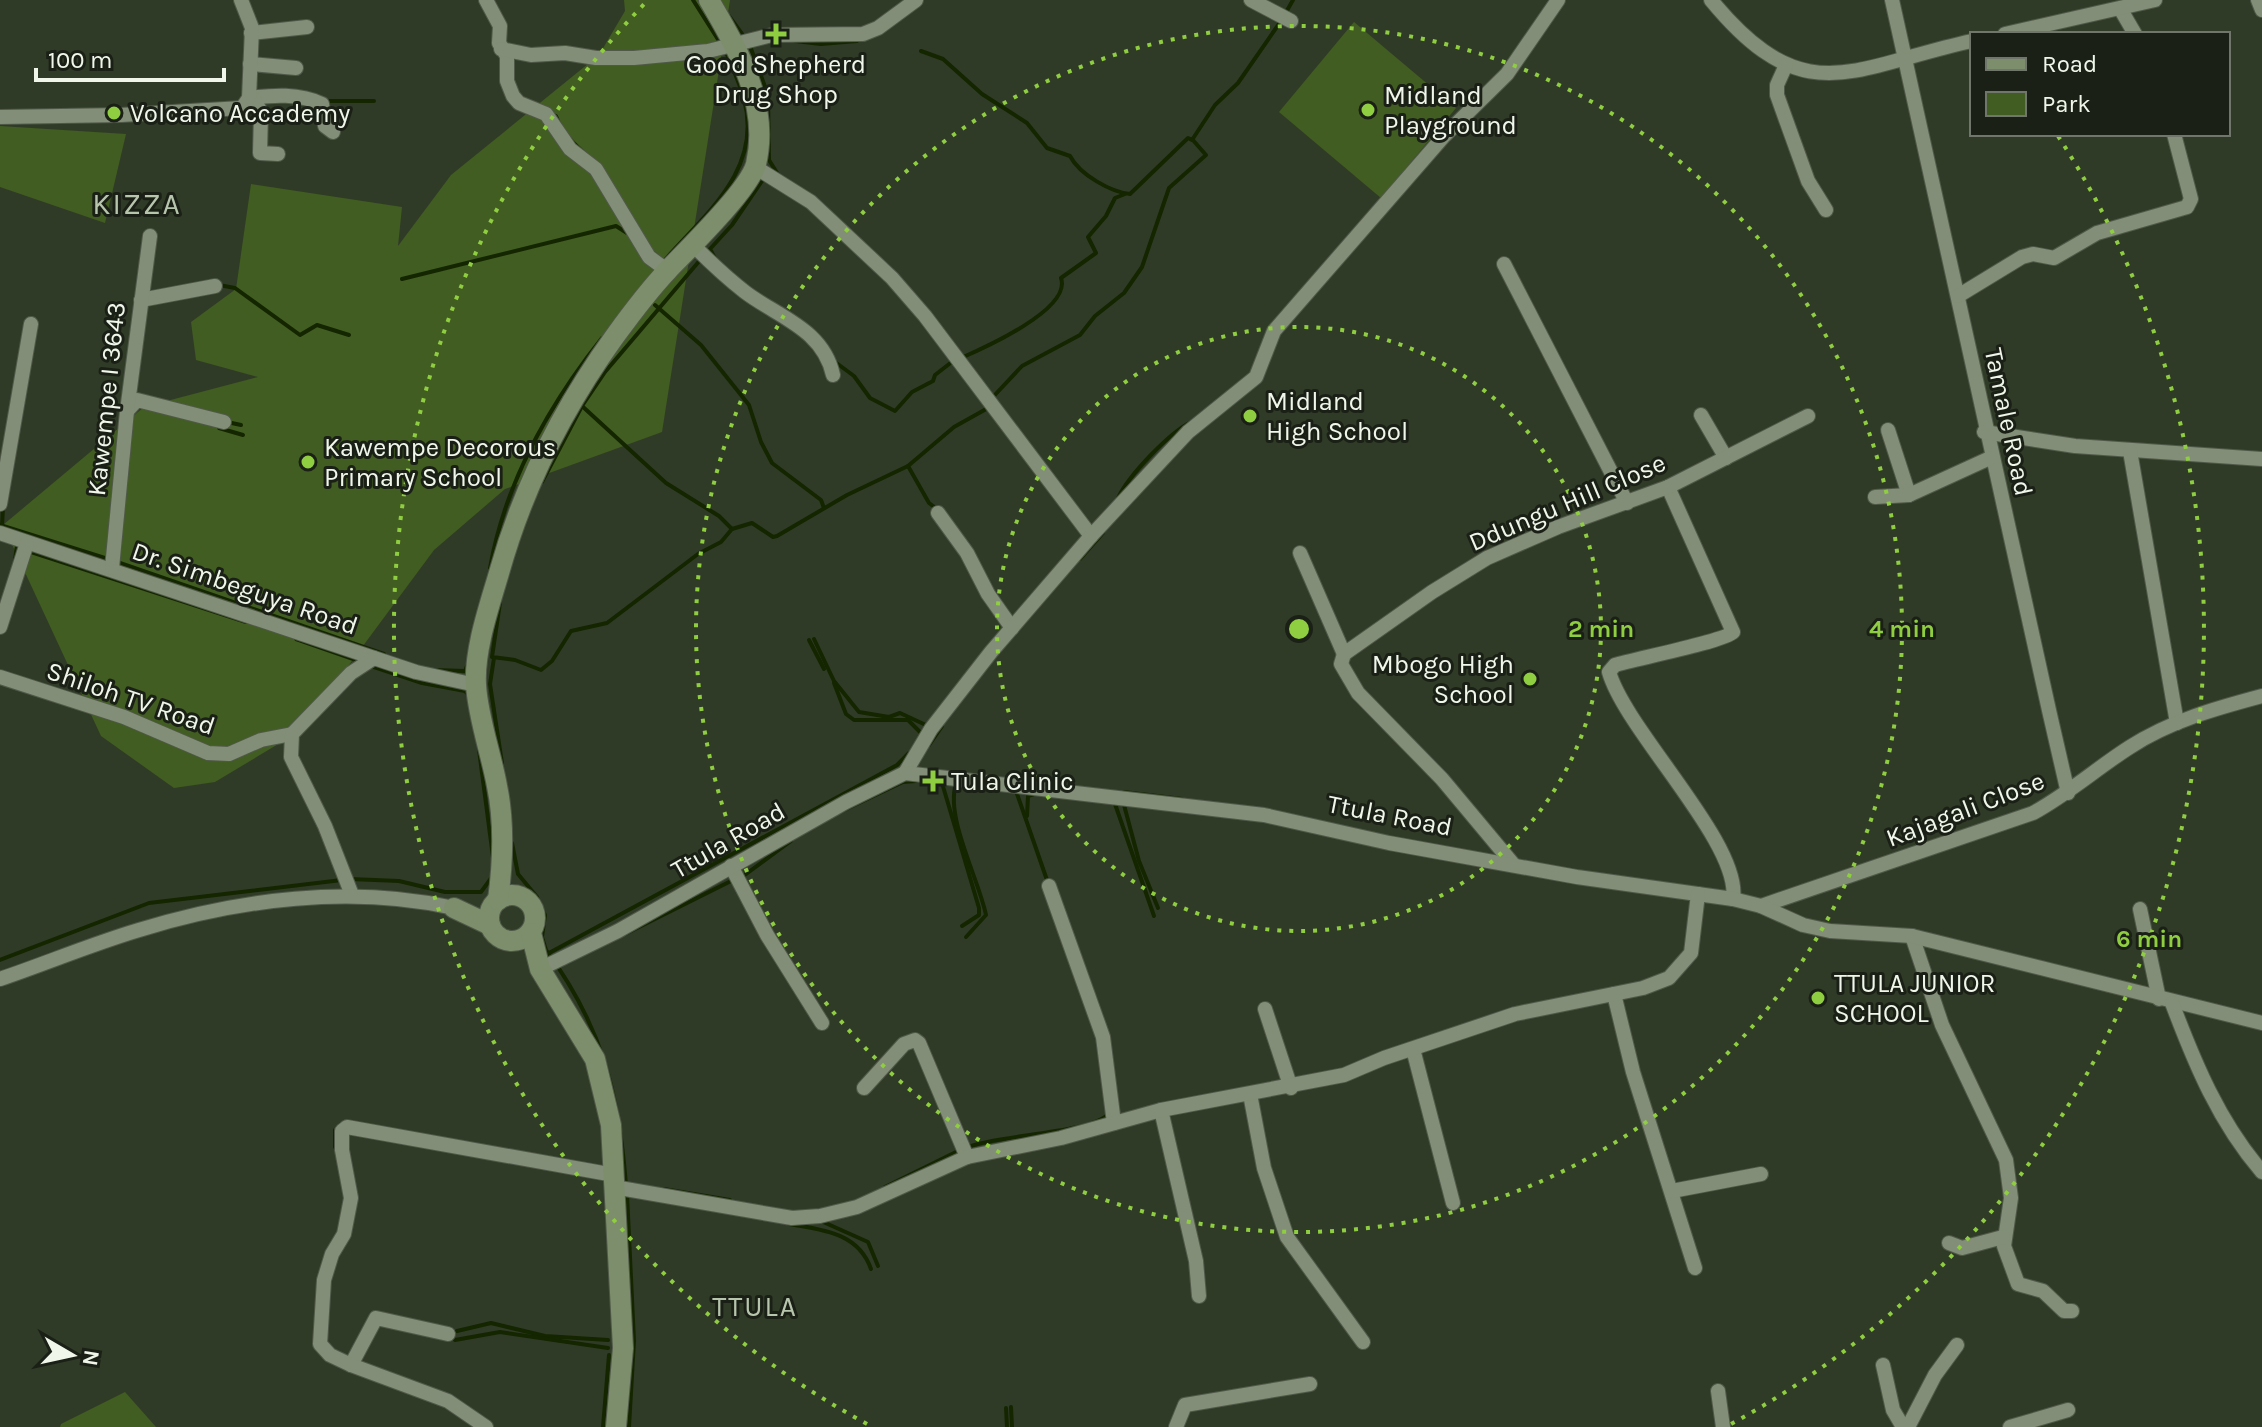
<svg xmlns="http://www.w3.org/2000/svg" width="2262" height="1427" viewBox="0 0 2262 1427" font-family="Karla,sans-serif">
<rect width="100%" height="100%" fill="#303b27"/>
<g fill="#415d21">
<polygon points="624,0 730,0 662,432 505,489 434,550 300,731 215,782 174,788 101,736 3,525 144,407 258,377 196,360 191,322 236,289 251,184 402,207 398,246 451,175 599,55 625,11"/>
<polygon points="1354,22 1456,108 1381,198 1279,112"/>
<polygon points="0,126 126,134 105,223 0,187"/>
<polygon points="125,1392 156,1427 60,1427 61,1424"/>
</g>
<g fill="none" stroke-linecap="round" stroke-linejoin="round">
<g stroke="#142600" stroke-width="4">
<polyline points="693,0 719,41 717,43"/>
<polyline points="1285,14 1293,0"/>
<polyline points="729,16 745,38"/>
<polyline points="795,41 821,44 857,41"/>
<polyline points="750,46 768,95 769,160 779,176"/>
<path d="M724,47C731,65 739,81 744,99C763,170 705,214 664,261C625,236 627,200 600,169C584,150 565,141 556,116L520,102L508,79L510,55C561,62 612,58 663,56L671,59Z"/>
<path d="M921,51L943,59L982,94L1027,123L1047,148L1070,156C1080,175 1111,192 1130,194L1188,138L1192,140L1215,105L1238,83L1281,21"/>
<polyline points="326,101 374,101"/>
<polygon points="764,178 794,193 889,277 953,361 935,375 933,381 912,392 895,411 870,398 854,376 827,356 811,331 797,319 742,286 716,260 710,249 732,225"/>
<polyline points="402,279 616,226 627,233"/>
<polyline points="219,285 235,288 300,335 317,325 349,335"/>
<polyline points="655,305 701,345 749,405 761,442 772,463 821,500 824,508"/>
<path d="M961,358C984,348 1072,309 1061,278L1096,253L1088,237L1106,216L1115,198L1125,194"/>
<polyline points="992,398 1022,366 1080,335 1095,316 1124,293 1142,267 1169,188 1206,155 1192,139"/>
<polyline points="582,406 666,483 719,516 732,529"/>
<polyline points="227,422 241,425"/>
<polyline points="219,428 243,435"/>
<polyline points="908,466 929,503 937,509"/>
<polyline points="542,482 582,406 605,372 701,259"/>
<path d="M1118,498C1129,475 1169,433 1191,422"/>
<polyline points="0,525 108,559"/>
<polyline points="2,526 3,508"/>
<polyline points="14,543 17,545 15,560"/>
<polyline points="28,551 246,622"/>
<polyline points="1080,559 1103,533"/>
<polyline points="117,562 384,654"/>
<path d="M490,568C505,483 549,405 602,338"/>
<polyline points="500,603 492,657 515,660 541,670 552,661 571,631 607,623 698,554 721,542 732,529 752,523 773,537 777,536 847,495 908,466 954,427 988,408"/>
<polyline points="296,639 359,661"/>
<polyline points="814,639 834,681 859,712 889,717 900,713 928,726"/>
<polyline points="809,640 824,669"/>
<polyline points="494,658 490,684 502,763"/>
<polyline points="371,666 422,683 465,691 469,695"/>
<polyline points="435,670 465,671 467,666"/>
<polyline points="834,683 846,714 854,720 908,720 922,734"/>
<polyline points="929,745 942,726"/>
<polyline points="479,750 493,857"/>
<polyline points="942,783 979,908 979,915 962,926"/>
<path d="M956,784C945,817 979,880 986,915L966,937"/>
<polyline points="1016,791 1048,883"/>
<polyline points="1124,792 1182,799"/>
<polyline points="1115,804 1154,916"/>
<polyline points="1124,805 1139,861 1158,908"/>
<polyline points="840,812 903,782 916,781"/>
<polyline points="1027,816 1028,796 1034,794"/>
<path d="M512,843L518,874L537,897L545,915L542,937L546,950C602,1026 619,1093 626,1185"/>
<polyline points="742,877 791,841"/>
<polyline points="350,879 399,881 445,892 481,892 492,877"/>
<polyline points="625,934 735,879"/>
<polyline points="549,953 897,765 909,753"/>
<polyline points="0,960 149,903 342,880"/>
<polyline points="335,1147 335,1130 341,1124"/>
<path d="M968,1147C1001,1134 1088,1134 1109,1114"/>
<polyline points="885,1187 960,1150"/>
<polyline points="664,1189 730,1200"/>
<polyline points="627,1194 634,1341 629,1427"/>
<polyline points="821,1221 868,1242 878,1266"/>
<path d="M789,1224C822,1230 858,1232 871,1269"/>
<polyline points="457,1331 491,1323 545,1336 608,1340"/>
<polyline points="455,1340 500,1332 608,1348"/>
<polyline points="1011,1407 1012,1427"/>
<polyline points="1006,1408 1007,1427"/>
<polyline points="603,1427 609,1355"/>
</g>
<defs>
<g id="street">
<polyline points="486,0 500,26 499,43 507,56 507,81 513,96 519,103 546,114 570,149 596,169 649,257 668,271"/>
<polyline points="1251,0 1291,21"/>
<path d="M1711,0C1805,114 1852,67 1972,41"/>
<path d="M1892,0C1950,264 2007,529 2068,793"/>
<polyline points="2258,0 2262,10"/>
<polyline points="2121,10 2135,34"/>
<polyline points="251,33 307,27"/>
<polyline points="2005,34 2155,0"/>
<polyline points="501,49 531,55 565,53 596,58 634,58 708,51 772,35 863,34 878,28 916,0"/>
<polyline points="250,64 296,68"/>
<polyline points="1786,65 1777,85 1777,95 1808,181 1826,210"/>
<path d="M249,98C273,95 299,93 322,104L325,126L333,132"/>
<polyline points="253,98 261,112 260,153 278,154"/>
<polyline points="0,117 121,115 242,108 249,98 252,28 241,0"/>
<polyline points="755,167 811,202 892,278 925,316 1091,536"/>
<path d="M694,246C710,262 727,278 745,292C778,317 823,329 833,375"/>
<polyline points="1504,264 1627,503"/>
<polyline points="1958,296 2022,257 2033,254 2054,258 2097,233 2187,207 2191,199 2174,134"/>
<polyline points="141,300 215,286"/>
<polyline points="127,411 137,400 224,422"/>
<polyline points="1701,415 1726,458"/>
<polyline points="1888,430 1909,495"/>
<polyline points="1984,432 2075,446 2262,459"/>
<polyline points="2130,451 2177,723"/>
<path d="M1668,487L1733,632C1725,641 1635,659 1615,665L1609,672C1626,731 1742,844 1733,899"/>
<polyline points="1875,497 1909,495 1990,458"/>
<polyline points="0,504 31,324"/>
<polyline points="938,513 967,553 988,594 1012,628"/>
<polyline points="0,533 416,672 476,685"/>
<polyline points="1300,553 1344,654"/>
<polyline points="112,568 127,411 150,236"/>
<polyline points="0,627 27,543"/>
<polyline points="0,677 124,717 208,753 229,754 261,740 292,734"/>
<polyline points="905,773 931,729 991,652 1091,536 1188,432 1256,377 1274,331 1444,136 1507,74 1558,0"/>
<polyline points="1513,864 1442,779 1358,693 1341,664 1344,654 1432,592 1487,558 1558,527 1668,487 1808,416"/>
<polyline points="731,866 767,935 822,1023"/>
<polyline points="1049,886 1103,1037 1114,1123"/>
<polyline points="352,895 325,826 291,757 292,734 351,673 374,658"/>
<path d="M1761,906L2033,813C2068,794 2097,768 2130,747C2170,721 2217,708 2262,696"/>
<polyline points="2140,909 2159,999"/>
<polyline points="1912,936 1942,1025 2006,1160 2011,1198 2004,1246 2018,1284 2043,1291 2064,1311 2072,1311"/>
<polyline points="540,969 618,931 846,802 905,773 1264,815 1389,843 1577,877 1733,899 1761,906 1803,925 1830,931 1912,936 2262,1023"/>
<path d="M0,979C47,963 92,944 139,930C239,899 351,885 454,908"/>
<polyline points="1614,994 1633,1072 1695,1268"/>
<path d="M2172,1003C2195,1064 2219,1122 2262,1172"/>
<polyline points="1265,1009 1291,1088"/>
<polyline points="1413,1049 1453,1203"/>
<polyline points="864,1088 904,1044 915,1040 919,1043 967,1157"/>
<polyline points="1250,1094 1264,1168 1287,1237 1363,1342"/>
<polyline points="1161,1110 1196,1261 1199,1296"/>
<polyline points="614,1187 792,1218 820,1216 857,1207 967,1157 1061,1138 1161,1110 1344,1075 1384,1058 1515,1014 1643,988 1669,978 1691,953 1698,894"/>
<polyline points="1672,1191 1761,1174"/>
<polyline points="1949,1243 1962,1248 2003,1237"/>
<polyline points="351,1365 376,1318 448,1334"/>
<polyline points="1883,1365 1893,1410 1903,1427"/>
<polyline points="1718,1391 1723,1427"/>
<polyline points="486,1427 448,1401 351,1365 330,1355 320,1344 324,1280 332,1254 344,1234 351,1198 342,1150 342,1131 347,1127 614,1175"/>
<polyline points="1176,1427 1185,1405 1310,1384"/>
<polyline points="1908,1427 1935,1375 1957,1345"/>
<polyline points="2010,1427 2068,1410"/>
</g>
<g id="secondary">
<circle cx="512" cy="918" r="23"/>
<path d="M498,900C503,862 505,824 497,786C491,753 478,718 476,685C474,650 489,607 499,573C523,487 563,408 615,336C631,314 649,290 668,270C688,249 749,190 756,164C770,104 738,50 709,0"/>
<polyline points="454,908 490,925"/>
<polyline points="531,933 540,969 595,1059 611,1125 623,1348 616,1427"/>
</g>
</defs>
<use href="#street" stroke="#505948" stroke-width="16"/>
<use href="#secondary" stroke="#505948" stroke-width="22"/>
<use href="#street" stroke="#828e77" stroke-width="14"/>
<use href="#secondary" stroke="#7c8e6b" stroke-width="20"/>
</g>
<g fill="none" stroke="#8fcd41" stroke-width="4" stroke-dasharray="4 8">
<circle cx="1299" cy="629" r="302"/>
<circle cx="1299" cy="629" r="603"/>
<path d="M867 1424A905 905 0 0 1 648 0M2058 136A905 905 0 0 1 1731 1424"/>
</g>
<g fill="#8fcd41" stroke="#1b2017" stroke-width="3">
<path d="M772 22h8v8h8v8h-8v8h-8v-8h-8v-8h8z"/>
<circle cx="1368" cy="110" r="8"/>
<circle cx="114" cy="113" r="8"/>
<circle cx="1250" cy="416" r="8"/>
<circle cx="308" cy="462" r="8"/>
<circle cx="1530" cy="679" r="8"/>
<path d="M929 769h8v8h8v8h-8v8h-8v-8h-8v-8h8z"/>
<circle cx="1818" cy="998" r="8"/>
</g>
<g text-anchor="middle" stroke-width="6" stroke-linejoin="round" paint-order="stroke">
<g font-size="26" fill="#f0f7ea" stroke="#1b2017" text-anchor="start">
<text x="776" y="73" text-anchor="middle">Good Shepherd<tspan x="776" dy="30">Drug Shop</tspan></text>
<text x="1384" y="104">Midland<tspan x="1384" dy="30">Playground</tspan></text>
<text x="130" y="122">Volcano Accademy</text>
<text x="1266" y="410">Midland<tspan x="1266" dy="30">High School</tspan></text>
<text x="324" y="456">Kawempe Decorous<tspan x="324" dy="30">Primary School</tspan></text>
<text x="1514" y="673" text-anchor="end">Mbogo High<tspan x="1514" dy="30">School</tspan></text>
<text x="951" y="790">Tula Clinic</text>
<text x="1834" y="992">TTULA JUNIOR<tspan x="1834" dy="30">SCHOOL</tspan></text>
</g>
<g font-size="26" fill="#f0f7ea" stroke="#1b2017">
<text transform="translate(106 399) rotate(-84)" y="9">Kawempe I 3643</text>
<text transform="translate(2009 422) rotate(78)" y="9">Tamale Road</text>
<text transform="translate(1567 502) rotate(-23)" y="9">Ddungu Hill Close</text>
<text transform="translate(245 588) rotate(19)" y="9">Dr. Simbeguya Road</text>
<text transform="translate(131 698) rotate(19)" y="9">Shiloh TV Road</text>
<text transform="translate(1965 809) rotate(-21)" y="9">Kajagali Close</text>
<text transform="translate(1390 815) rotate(11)" y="9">Ttula Road</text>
<text transform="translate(728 840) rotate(-30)" y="9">Ttula Road</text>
</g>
<g font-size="28" letter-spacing="2" fill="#b8c5ad" stroke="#1b2017">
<text x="755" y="1316">TTULA</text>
</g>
<g font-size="30" letter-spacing="2" fill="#b8c5ad" stroke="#1b2017">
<text x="137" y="214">KIZZA</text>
</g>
</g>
<circle cx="1299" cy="629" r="12" fill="#8fcd41" stroke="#1b2017" stroke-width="4"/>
<g font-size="24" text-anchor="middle" font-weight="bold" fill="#8fcd41" stroke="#1b2017" stroke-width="6" stroke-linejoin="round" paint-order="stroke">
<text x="1601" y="637">2 min</text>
<text x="1902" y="637">4 min</text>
<text x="2149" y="947">6 min</text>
</g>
<rect x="1970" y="32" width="260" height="104" fill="#1b2017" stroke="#70766b" stroke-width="2"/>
<rect x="1986" y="58" width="40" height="12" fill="#7c8e6b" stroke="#70766b" stroke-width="2"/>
<text x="2042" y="72" font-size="24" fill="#f0f7ea">Road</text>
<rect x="1986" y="92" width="40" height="24" fill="#415d21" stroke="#70766b" stroke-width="2"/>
<text x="2042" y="112" font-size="24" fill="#f0f7ea">Park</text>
<g transform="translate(72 1355) rotate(99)" stroke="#1b2017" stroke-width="6" paint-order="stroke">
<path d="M0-6L14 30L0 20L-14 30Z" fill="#f0f7ea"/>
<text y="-12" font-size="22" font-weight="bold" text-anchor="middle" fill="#f0f7ea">N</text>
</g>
<path d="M36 68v12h188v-12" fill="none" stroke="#f0f7ea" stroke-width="4"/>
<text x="48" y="68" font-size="24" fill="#f0f7ea" stroke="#1b2017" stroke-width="6" paint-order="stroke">100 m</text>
</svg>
